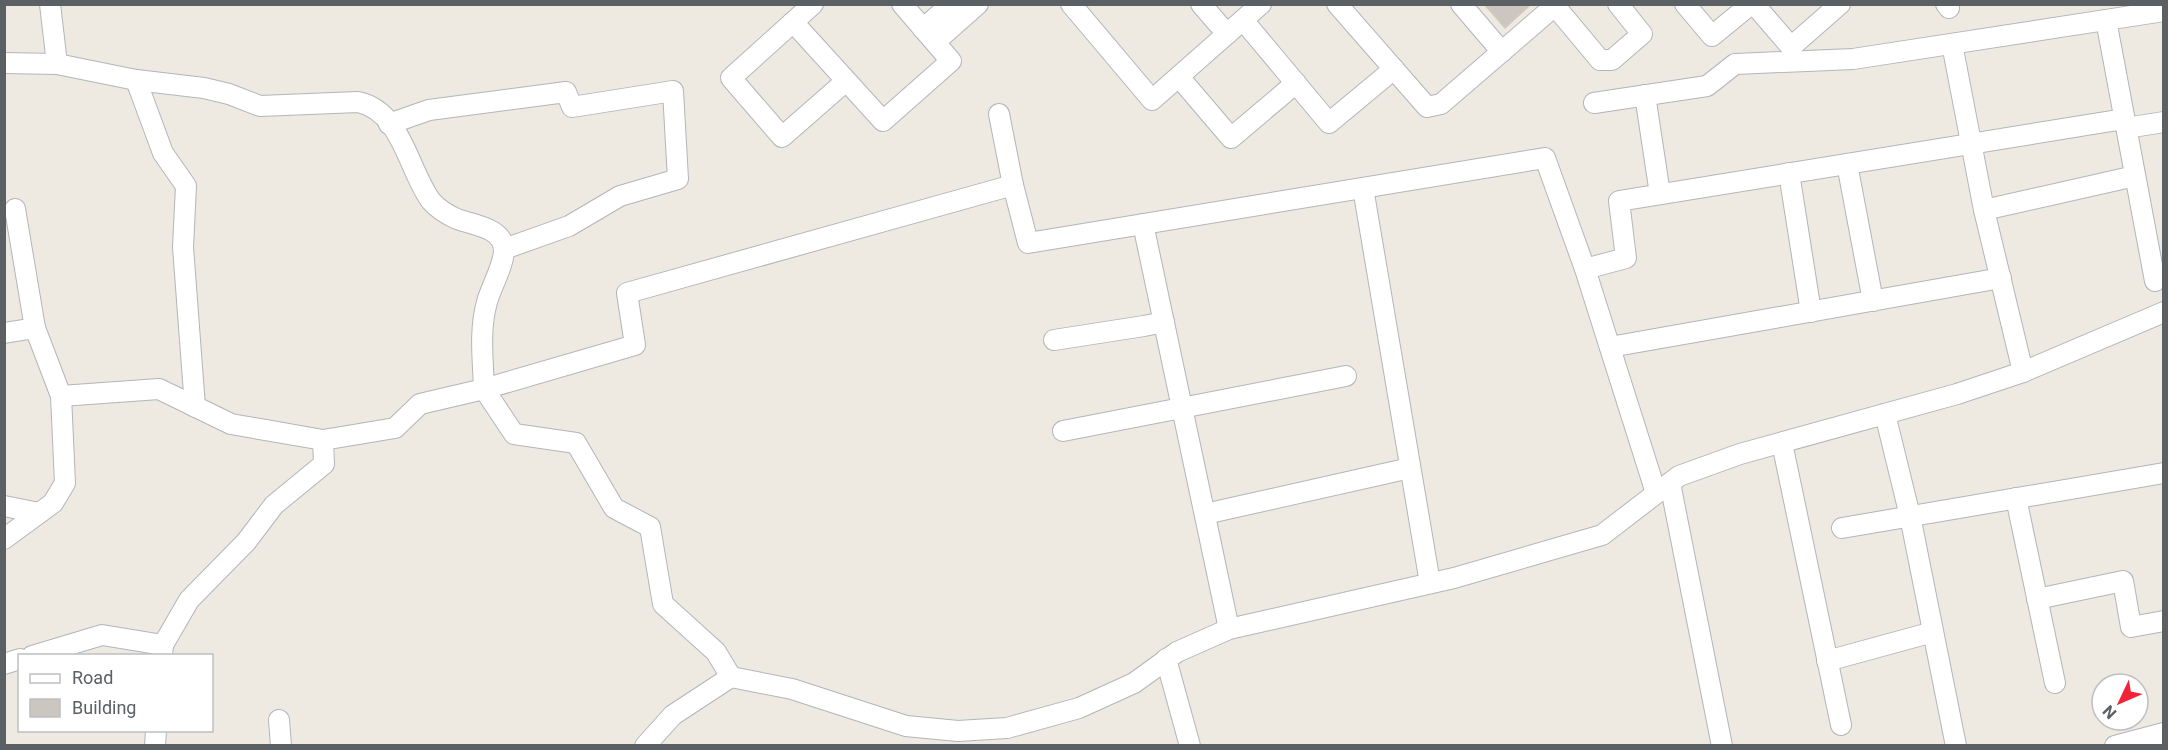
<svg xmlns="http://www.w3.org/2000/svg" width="2168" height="750" viewBox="0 0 2168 750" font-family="Roboto,sans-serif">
<rect width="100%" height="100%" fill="#eee9e1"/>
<polygon fill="#cbc6c0" stroke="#d3c9bf" stroke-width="1.5" points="1484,4 1531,4 1505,28"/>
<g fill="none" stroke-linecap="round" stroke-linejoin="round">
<defs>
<g id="minor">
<polyline points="813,4 731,78 782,137 846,81"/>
<polyline points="1071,4 1152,100 1261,4"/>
<polyline points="1201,4 1227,34"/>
<polyline points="1337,4 1427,107 1441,104 1557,4"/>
<polyline points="1461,4 1502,52"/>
<polyline points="1685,4 1712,36 1751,4"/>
<polyline points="1754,4 1791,47 1840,4"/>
<polyline points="1946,4 1949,8"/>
<polyline points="1555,6 1600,60 1612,60 1642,34 1618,4"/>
<polyline points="1243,20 1329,123 1394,69"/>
<polyline points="2106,20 2155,281"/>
<polyline points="793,22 883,121 951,61 902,4"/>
<polyline points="923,29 951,4"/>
<polyline points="935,42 978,4"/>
<polyline points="1952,44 1984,210 2023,372"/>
<polyline points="4,63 57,64 50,4"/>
<path d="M57,64L136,80L204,88L229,94L260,106L358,102C402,111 408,170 431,201C438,209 448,215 457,219C473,225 503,227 504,250C504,265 491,287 487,302C479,330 483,360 484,389L635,345L627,293L1013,185"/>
<polyline points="1179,77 1231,138 1296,83"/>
<polyline points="136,80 163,153 186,186 183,247 195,407"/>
<polyline points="1645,95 1660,194"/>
<polyline points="1594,103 1707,86 1735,64 1853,59 2164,11"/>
<polyline points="999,114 1013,185 1028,243 1545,158 1585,269 1656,493"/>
<polyline points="389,124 429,110 566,92 572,107 673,91 678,179 620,196 569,226 504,249"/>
<polyline points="2126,128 2164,122"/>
<polyline points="1847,164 1873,301"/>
<polyline points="1789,173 1811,312"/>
<polyline points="1363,188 1430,583"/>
<polyline points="15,209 35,328"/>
<polyline points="1984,210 2135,176"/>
<polyline points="1143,224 1229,629"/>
<polyline points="1585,269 1626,258 1619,201 2124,119"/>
<polyline points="4,333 35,328 61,396 159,389 231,424 323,440 395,428 420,404 484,389 514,434 576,443 614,508 650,527 663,604 716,652 731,677"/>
<polyline points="1054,340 1144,326 1164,322"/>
<polyline points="1610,347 2001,278"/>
<polyline points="1885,414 1910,516 1956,746"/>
<polyline points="1063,431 1346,376"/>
<polyline points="1782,443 1841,725"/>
<polyline points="1670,483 1722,746"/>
<polyline points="2016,498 2055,683"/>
<polyline points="4,506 39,513"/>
<polyline points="1205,514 1410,468"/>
<polyline points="1842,528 2164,473"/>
<polyline points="4,539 53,503 65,483 61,396"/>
<polyline points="2037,599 2123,581 2131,627 2164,621"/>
<polyline points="32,656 102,635 163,645"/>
<polyline points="162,656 163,645 189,600 246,542 274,505 324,464 323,440"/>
<polyline points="1166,659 1190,746"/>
<polyline points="1827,661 1933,632"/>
<polyline points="4,664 20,659"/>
<polyline points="279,720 281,746"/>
<polyline points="155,746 156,730"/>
<polyline points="645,746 673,715 731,677 792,689 906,726 958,731 1007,728 1079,708 1134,683 1177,652 1229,629 1454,578 1602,535 1679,476 1740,454 1957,394 2023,372 2164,312"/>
<polyline points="2115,746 2164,733"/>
</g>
</defs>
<use href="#minor" stroke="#b2b6ba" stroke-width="22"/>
<use href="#minor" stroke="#fff" stroke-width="20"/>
</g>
<rect width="2168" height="750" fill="none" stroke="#5a6063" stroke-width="12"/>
<rect x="18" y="654" width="195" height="78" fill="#ffffff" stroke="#bdbfc1" stroke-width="1.5"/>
<rect x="30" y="674" width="30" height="9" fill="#ffffff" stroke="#bdbfc1" stroke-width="1.5"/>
<text x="72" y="684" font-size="18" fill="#5a6063">Road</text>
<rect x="30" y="699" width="30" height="18" fill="#cbc6c0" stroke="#bdbfc1" stroke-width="1.5"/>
<text x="72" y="714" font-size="18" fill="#5a6063">Building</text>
<g transform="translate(2120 702) rotate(226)"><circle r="28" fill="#ffffff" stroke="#bdbfc1" stroke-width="1.5"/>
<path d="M0-4.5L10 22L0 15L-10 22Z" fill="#f12339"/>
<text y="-9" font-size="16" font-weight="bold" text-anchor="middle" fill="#5a6063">N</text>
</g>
</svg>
